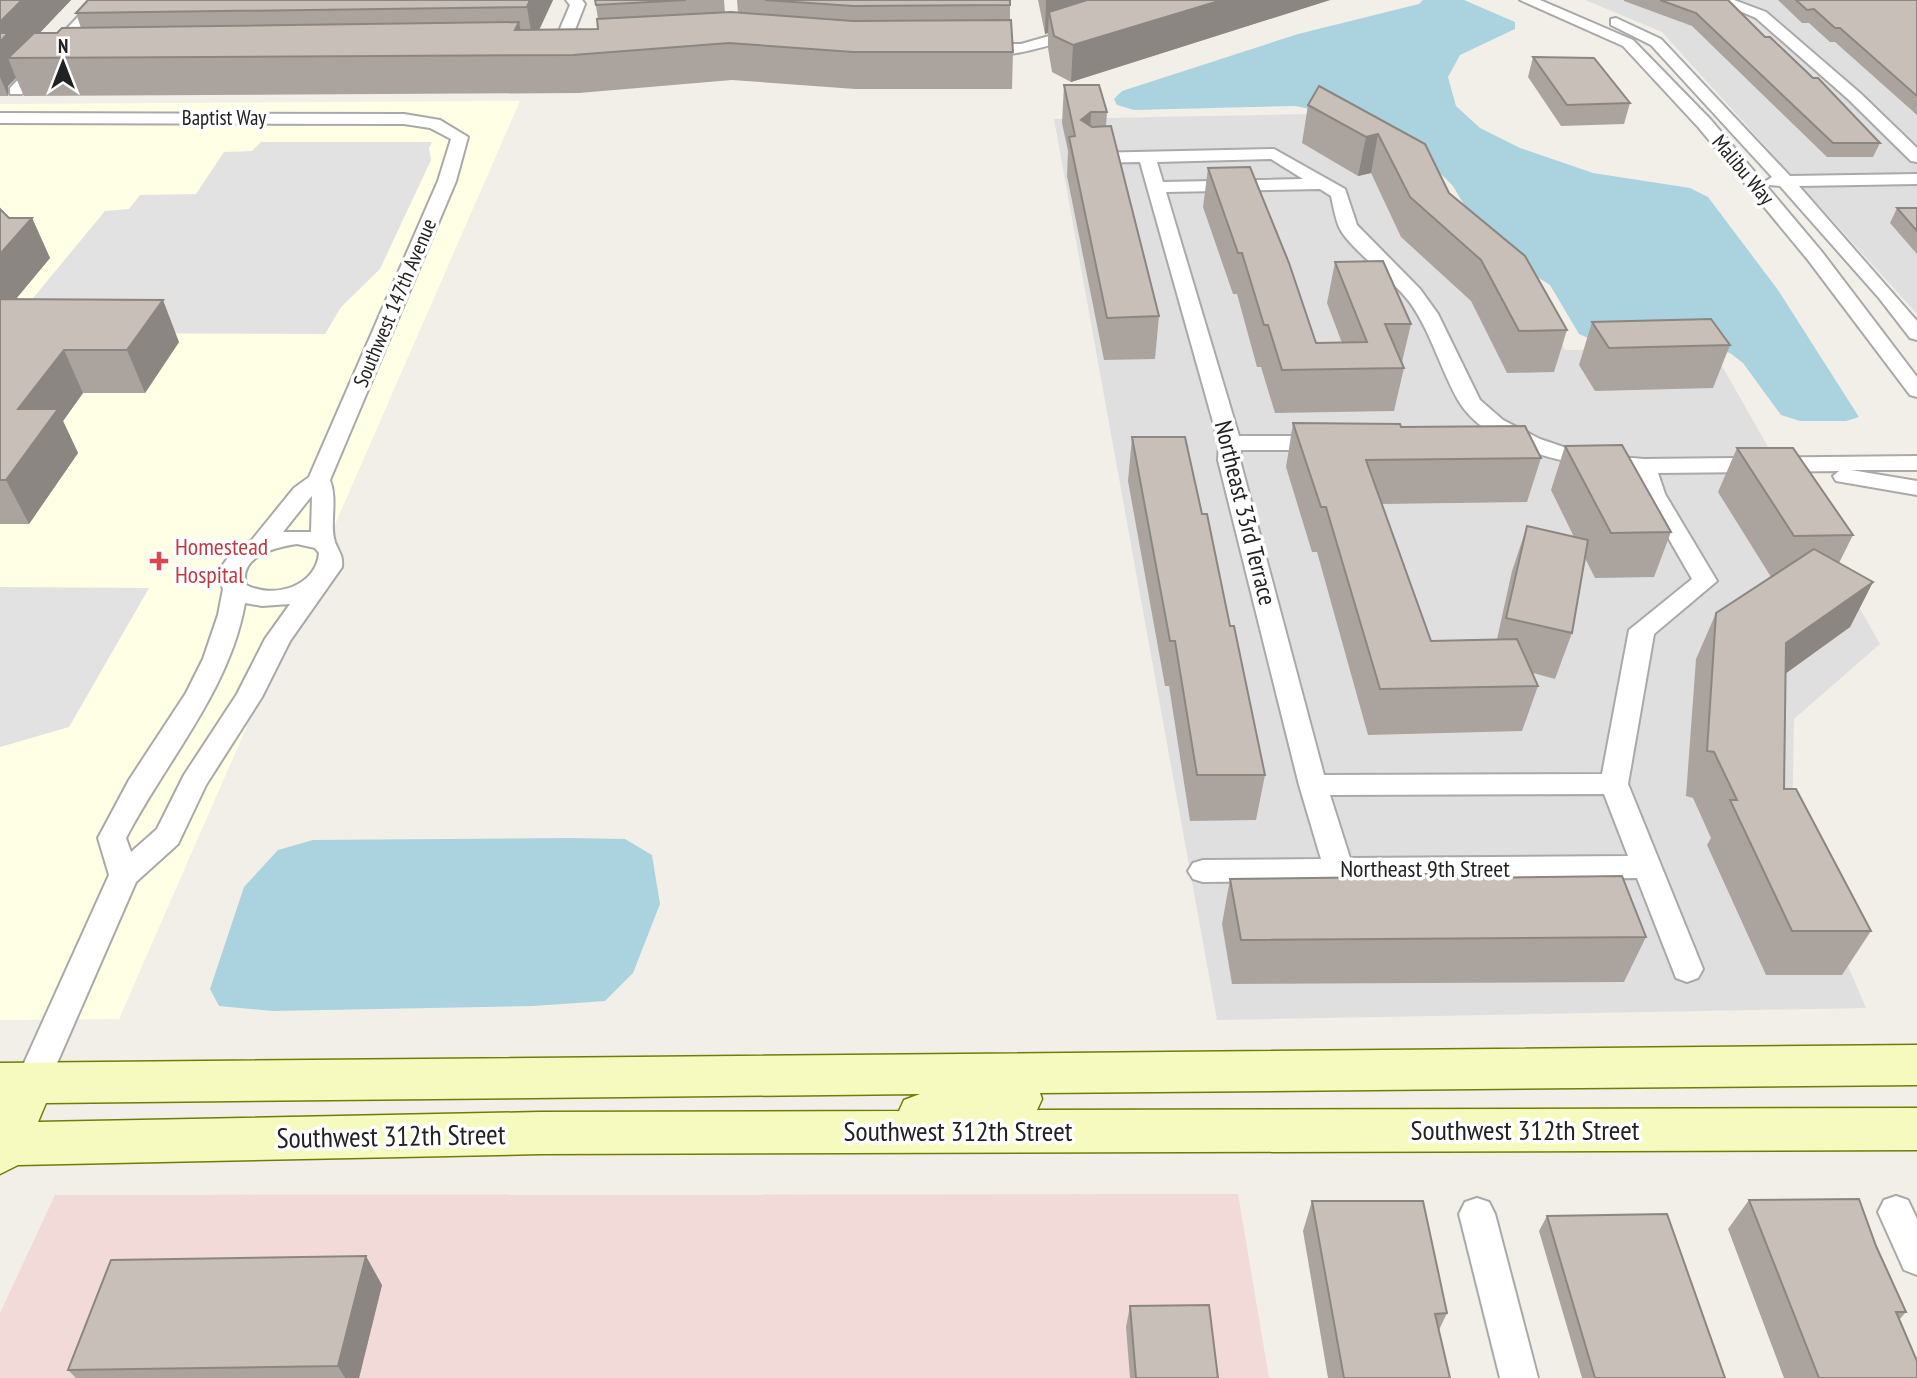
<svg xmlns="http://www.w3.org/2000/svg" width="1917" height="1378" viewBox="0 0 1917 1378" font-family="'PT Sans Narrow',sans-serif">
<rect width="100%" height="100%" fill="#f2efe9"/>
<g fill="#e0dfdf">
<polygon points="1585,0 1917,0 1917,314 1662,32"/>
<polygon points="1308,114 1534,289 1565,350 1713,350 1880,644 1794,719 1792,835 1866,1008 1217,1020 1054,119"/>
</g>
<polygon fill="#f2dad9" points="1238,1194 1269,1378 0,1378 0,1313 55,1195"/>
<polygon fill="#ffffe5" points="520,101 119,1019 0,1020 0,104"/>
<g fill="#e2e2e2">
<polygon points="261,142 432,142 429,148 431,160 380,269 341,307 325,334 30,333 15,320 105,211 129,209 140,195 196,194 224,152 252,151"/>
<polygon points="0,587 149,588 69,727 0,747"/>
</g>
<g fill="#aad3df">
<polygon points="1423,0 1464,0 1515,22 1515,29 1460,55 1448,77 1456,106 1480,128 1520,148 1593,173 1690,188 1708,197 1778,290 1859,417 1846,421 1800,421 1781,415 1743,363 1730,353 1695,344 1599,343 1579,334 1550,285 1517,264 1476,225 1453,186 1441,174 1330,113 1295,106 1134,110 1117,105 1114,99 1122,91 1298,34 1419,4"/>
<polygon points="571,838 625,839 652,855 660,904 633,973 605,1001 533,1006 273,1011 219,1006 210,989 244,887 278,850 313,840"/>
</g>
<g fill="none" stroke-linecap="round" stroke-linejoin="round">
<defs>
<g id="street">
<polygon points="94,0 109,0 22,94 10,94 10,88"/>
<polygon points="566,0 582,0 585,4 567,50 559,55 551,50 570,5"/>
<polygon points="1520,0 1540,0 1633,40 1711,120 1822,252 1917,377 1917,397 1910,395 1808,260 1699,128 1623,46"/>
<polygon points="1714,0 1734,0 1766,12 1860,93 1917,148 1917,162 1911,161 1848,99 1756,18"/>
<polygon points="1616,18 1661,39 1790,176 1917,174 1917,184 1799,186 1917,321 1917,340 1910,338 1879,298 1780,186 1769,185 1766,181 1772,177 1651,45 1611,25 1611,19"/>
<path d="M1081,27L1088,31L1086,34C1063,41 991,67 971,49L979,44H1021Z"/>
<path d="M0,113L404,114L440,120L468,137L456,181L330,480C338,501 329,524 335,542C339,553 343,554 342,567L290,641L262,697L206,785L178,844L136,882L44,1093L32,1097L20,1093L15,1083L109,875L98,838L129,780L186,693L203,659L218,615L223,589L219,577L222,566L232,552L251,541L294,488L309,477L438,181L451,139L430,128L404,124L0,123ZM312,496L311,532H283L310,498ZM297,544L315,548L319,553C316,587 274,599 246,585C238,556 276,547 297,544ZM245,603L262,606L290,604L265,639L237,694L184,775L157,829L131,852L126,838C166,761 230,690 245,603Z"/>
<path d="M1274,149L1345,189L1357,225L1420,289L1438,314L1480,400L1503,420L1540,439L1584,454L1644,459L1917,456V470H1851L1917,481V495L1836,481L1833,476L1839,471L1658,473L1665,494L1717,581L1654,634L1628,784L1703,969L1698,978L1687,982L1676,978L1637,878L1203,882L1193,879L1188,871L1193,863L1203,860L1321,859L1299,785L1218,460L1219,443L1140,162L1090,163L1081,158L1090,153ZM1271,159L1303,179L1163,182L1157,162ZM1320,189L1331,196C1333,205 1335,217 1339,227C1347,246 1393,280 1408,300C1430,329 1440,368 1458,400C1489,453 1580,466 1635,472L1643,494L1692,579L1629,630L1602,774L1324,775L1240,460L1241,450H1323L1334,443L1323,436H1239L1166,192ZM1604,794L1628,856L1350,858L1330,795Z"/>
<polygon points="1896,1196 1908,1200 1917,1219 1917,1275 1904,1270 1878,1212 1884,1200"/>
<polygon points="1477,1198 1489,1202 1495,1214 1538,1378 1500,1378 1459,1214 1465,1202"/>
</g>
<path id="secondary" d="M1917,1045V1085L1040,1093L1042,1099L1037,1110L1917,1108V1150L540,1154L18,1165L0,1174V1063ZM920,1094L904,1100L899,1111L540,1112L38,1122L46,1103Z"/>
</defs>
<use href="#street" stroke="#a9a9a9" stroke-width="4"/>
<use href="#secondary" stroke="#707d05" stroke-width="3"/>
<use href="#street" fill="#fff" fill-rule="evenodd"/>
<use href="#secondary" fill="#f7fabf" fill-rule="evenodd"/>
</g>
<g fill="#aba49e">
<polygon points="0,0 71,0 39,33 57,33 81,28 76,13 553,0 539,30 598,29 598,19 595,0 724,0 725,13 738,13 737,0 1010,0 1010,20 1013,52 1012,89 855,89 732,80 579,93 24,96 16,78 8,86 8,96 0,96"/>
<polygon points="1038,0 1330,0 1071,82 1052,72 1048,48 1048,33 1045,34"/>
<polygon points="1624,0 1728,0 1765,37 1880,143 1873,157 1827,157 1692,26 1624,1"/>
<polygon points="1778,0 1917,0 1917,115 1835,42 1830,42 1809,23 1802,23"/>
<polygon points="1533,57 1630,103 1624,124 1561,126 1528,77"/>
<polygon points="1064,85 1107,112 1106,126 1159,316 1155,359 1104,360 1067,176 1068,151 1062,123"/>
<polygon points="1319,86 1449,193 1567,330 1554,372 1507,373 1471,301 1401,237 1371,173 1358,176 1302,143 1308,105"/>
<polygon points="1208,168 1316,343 1342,343 1327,303 1335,262 1411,324 1402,362 1404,368 1394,411 1275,413 1261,367 1257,367 1237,294 1233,294 1203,207"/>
<polygon points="1897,208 1917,208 1917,254 1890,223"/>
<polygon points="0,209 9,218 32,218 50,258 16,299 179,342 145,393 83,393 63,421 78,453 29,524 0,524"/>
<polygon points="1592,322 1730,345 1713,388 1595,391 1579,365"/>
<polygon points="1293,423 1401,427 1541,458 1527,502 1382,504 1431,641 1497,639 1512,571 1527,526 1574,537 1551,490 1565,446 1671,532 1654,577 1595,578 1585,558 1572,633 1555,679 1533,673 1538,686 1522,731 1368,735 1317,552 1312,552 1286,467"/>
<polygon points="1132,437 1230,626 1265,775 1256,820 1190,821 1169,686 1165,686 1128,481"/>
<polygon points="1737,448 1853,535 1839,563 1873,582 1850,627 1786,673 1784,789 1871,931 1842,975 1766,975 1707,845 1711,838 1693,798 1686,796 1696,659 1716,613 1771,577 1718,492"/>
<polygon points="1389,874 1458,878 1646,937 1624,982 1232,984 1222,924 1230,879 1389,877"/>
<polygon points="1749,1200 1876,1246 1906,1312 1899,1320 1917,1378 1784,1378 1728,1229"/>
<polygon points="1312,1201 1447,1313 1439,1330 1450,1378 1328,1378 1303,1231"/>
<polygon points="1547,1216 1725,1378 1582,1378 1539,1231"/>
<polygon points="382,1285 359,1378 76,1378 68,1370"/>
<polygon points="1130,1306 1218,1378 1130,1378 1126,1327"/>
</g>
<g fill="#8b8681">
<polygon points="22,0 71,0 18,56 8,58 16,78 8,86 8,96 0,77 0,22"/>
<polygon points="530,0 553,0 533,43 527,7"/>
<polygon points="1046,0 1159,0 1049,12 1048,33 1045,34"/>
<polygon points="1222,0 1330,0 1071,82 1073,45"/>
<polygon points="519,22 526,56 515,30"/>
<polygon points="1091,112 1089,151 1081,120"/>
<polygon points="1378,134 1371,173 1358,176 1366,137"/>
<polygon points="32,218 50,258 0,318 0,254"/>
<polygon points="163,300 179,342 145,393 127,350"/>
<polygon points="64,350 83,393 63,421 78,453 29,524 6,480 18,409"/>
<polygon points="1873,582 1850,627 1764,689 1786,643"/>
<polygon points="366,1256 382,1285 359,1378 345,1378 338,1366"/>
</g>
<g fill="#c7bfb8" stroke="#8b8681" stroke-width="2">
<polygon points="0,0 22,0 0,22"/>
<polygon points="88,0 530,0 527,7 76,13"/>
<polygon points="595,0 686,0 596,5"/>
<polygon points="765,0 1010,0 1010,5 853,6"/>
<polygon points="1087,0 1222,0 1073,45 1054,36 1049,12"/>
<polygon points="1660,0 1728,0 1765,37 1770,37 1813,78 1818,78 1880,143 1833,143 1696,13"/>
<polygon points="1796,0 1917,0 1917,96 1840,28 1835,28 1814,9 1807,10"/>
<polygon points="731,12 853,21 1011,20 1013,52 853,52 729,43 573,55 8,58 34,33 57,33 62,28 519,22 515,30 598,29 597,19"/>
<polygon points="0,33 8,33 0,42"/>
<polygon points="1533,57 1594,58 1630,103 1567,105"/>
<polygon points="1064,85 1099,85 1107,112 1091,112 1081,120 1092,127 1111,126 1159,316 1107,318 1069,137 1075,136"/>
<polygon points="1319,86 1425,144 1449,193 1525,256 1567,330 1519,331 1481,260 1410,197 1378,134 1366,137 1308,105"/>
<polygon points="1250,167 1289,263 1316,343 1367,342 1335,262 1383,261 1411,324 1385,324 1404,368 1282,370 1268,325 1264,325 1242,253 1238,253 1208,168"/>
<polygon points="1897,208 1917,208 1917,231"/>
<polygon points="0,209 9,218 32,218 0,254"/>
<polygon points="0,299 163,300 127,350 64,350 18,409 58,409 6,480 0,480"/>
<polygon points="1711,319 1730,345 1609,348 1592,322"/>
<polygon points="1293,423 1400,424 1401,427 1525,426 1541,458 1366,460 1431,641 1517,639 1538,686 1380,689 1326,507 1321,507"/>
<polygon points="1132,437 1185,437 1202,514 1207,514 1230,626 1234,626 1265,775 1197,775 1175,641 1170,641"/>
<polygon points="1622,445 1671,532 1611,533 1565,446"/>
<polygon points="1737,448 1793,448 1853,535 1794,536"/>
<polygon points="1527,526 1588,540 1572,633 1506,618"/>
<polygon points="1814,549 1873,582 1786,643 1784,789 1796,789 1871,931 1792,931 1730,800 1737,800 1714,752 1707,751 1716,613"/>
<polygon points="1389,874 1456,874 1458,878 1622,876 1646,937 1241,940 1230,879 1390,877"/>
<polygon points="1859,1199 1876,1246 1906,1312 1896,1312 1917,1361 1917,1378 1819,1378 1749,1200"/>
<polygon points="1312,1201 1423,1201 1447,1313 1435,1314 1450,1378 1344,1378"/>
<polygon points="1667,1214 1725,1378 1595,1378 1547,1216"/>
<polygon points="366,1256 338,1366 68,1370 111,1260"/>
<polygon points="1209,1305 1218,1378 1136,1378 1130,1306"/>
</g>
<path fill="#e0444e" stroke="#fff" stroke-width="2.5" d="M155.5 550.5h7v7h7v7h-7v7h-7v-7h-7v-7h7z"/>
<g text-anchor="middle" stroke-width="7" stroke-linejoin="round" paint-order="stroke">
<g font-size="21" fill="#222" stroke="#fff">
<text x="224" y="125">Baptist Way</text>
<text transform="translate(1743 170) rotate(50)" y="7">Malibu Way</text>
<text transform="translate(395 303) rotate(-67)" y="7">Southwest 147th Avenue</text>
</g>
<g font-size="24" fill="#222" stroke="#fff">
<text transform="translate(1245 513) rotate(76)" y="8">Northeast 33rd Terrace</text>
<text x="1425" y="877">Northeast 9th Street</text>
</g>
<g font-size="24" fill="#be3a42" stroke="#fff" text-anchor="start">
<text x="175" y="555">Homestead<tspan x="175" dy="28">Hospital</tspan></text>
</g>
<g font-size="28" fill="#222" stroke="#fff">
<text x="1525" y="1140">Southwest 312th Street</text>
<text x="958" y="1141">Southwest 312th Street</text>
<text transform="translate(391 1136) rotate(-1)" y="10">Southwest 312th Street</text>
</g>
</g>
<g transform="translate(63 63)" stroke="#ffffff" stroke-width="5" paint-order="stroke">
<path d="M0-5L12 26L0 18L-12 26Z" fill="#222222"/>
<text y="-10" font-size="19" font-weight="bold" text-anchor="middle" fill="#222222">N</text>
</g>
</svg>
